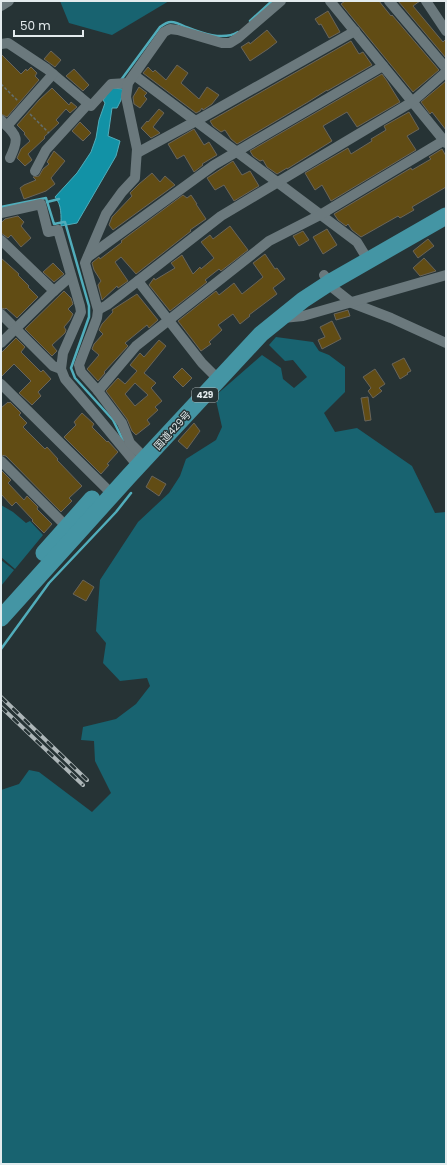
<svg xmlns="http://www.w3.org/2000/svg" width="447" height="1165" viewBox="0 0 447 1165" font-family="Poppins,'Noto Sans JP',sans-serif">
<rect width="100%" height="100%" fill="#263335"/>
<g fill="#186370">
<polygon points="60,1 169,1 112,35 69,23"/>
<polygon points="276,337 313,342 319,351 329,355 345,367 345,392 324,413 335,432 357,428 412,466 435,513 446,512 446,1164 1,1164 1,790 19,784 29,770 39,772 92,812 111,793 95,761 94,741 81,740 83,727 116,719 136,704 150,686 147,678 120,681 103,663 106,643 96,631 100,580 138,522 169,493 180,476 186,459 216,440 222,427 215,396 262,355 281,368 283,379 294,388 307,377 293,360 285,361 269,345"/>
<polygon points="1,505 13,512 26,523 30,521 43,535 15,569 1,557"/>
<polygon points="1,560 14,570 1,586"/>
</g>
<path fill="#1292a6" stroke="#51adbb" d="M112,88L123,89L121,100L117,108H112L108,136L120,141L116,156L77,223L61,226C61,216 62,205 55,197L77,173L91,152L96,138L99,120L105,103L103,100Z"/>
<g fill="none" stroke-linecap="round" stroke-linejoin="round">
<g stroke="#51adbb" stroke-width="2.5">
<polyline points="250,21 272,1"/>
<path d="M121,80L160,27C164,24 167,22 171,22C176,22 182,25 186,27C201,33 223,41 238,32"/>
<polyline points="47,202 59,199"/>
<polyline points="1,207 46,198 54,224 64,222"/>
<polyline points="65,222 89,306 89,317 71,368 75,378 113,420 123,440"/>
<polyline points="1,649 49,583 116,512 131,493"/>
</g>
</g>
<g fill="#614c14" stroke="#6a655a" fill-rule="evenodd">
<polygon points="345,1 379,1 391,16 392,15 439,70 413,92 341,4"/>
<polygon points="398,1 420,1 413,6 443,42 446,39 446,58"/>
<polygon points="328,11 340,32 329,38 321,24 319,25 315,19"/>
<polygon points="267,30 277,42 268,49 250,61 241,47 249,42 250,44"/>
<polygon points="351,41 359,54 363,52 372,65 327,91 327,90 308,102 237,144 231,139 225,130 221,132 213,126 210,121"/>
<polygon points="51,51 61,60 55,67 44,59"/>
<polygon points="1,54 21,74 26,69 27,71 31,67 37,73 35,76 39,80 7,117 1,114"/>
<polygon points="177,65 188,73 181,83 199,99 207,87 219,95 212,104 203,110 202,108 200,111 196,113 143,73 148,67 153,72 155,70 166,80"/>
<polygon points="74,69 89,85 83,91 66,76"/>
<polygon points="382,74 387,81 400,102 357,127 347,112 323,126 332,141 287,169 287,168 277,174 267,167 263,160 260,161 253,156 250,151"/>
<polygon points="446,81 446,130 432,112 430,114 421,102"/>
<polygon points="139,87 147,93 144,96 147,99 140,108 134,104 133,97"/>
<polygon points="52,88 69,105 71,102 77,107 70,113 66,109 56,120 59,123 44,137 45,138 28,154 32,160 25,166 17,158 21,149 30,141 24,134 25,133 17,125 39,100"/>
<polygon points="159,109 164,113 153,127 160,133 151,138 141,128 147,121 148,122"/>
<polygon points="409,112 419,129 407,136 416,150 331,201 322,185 315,190 305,173 348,148 351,154 372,141 371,139 386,130 384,126"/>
<polygon points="80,122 91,133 83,141 72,131"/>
<polygon points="194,129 204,145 209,142 217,155 202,164 203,165 194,172 184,155 177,159 168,144"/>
<polygon points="442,149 446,156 446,187 412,207 414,210 400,218 398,216 361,237 352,230 348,224 346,226 338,220 334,214 411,168 412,170 431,159 429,157"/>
<polygon points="54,151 65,161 51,178 55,184 46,191 24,199 20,188 24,185 36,180 33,177 39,176 43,169 49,164 47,162"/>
<polygon points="233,161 242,175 250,171 259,186 234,201 224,185 215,190 207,178"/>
<polygon points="152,173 160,182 165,176 175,185 113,230 109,225 112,217 132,196 130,193 139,184"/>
<polygon points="183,195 187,198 191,195 197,204 196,204 206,219 190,230 191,231 136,274 121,257 115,262 128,281 118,288 117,286 102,300 98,285 101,281 94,270 92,263 93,262 99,257 100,259 121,243 122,242 121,241"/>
<polygon points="18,216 24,222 21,226 31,238 21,247 11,235 8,238 1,233 1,223 5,219"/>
<polygon points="230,226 248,250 221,271 219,269 205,280 207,282 170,311 149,285 154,278 155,280 175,268 171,263 182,255 193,274 200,267 201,269 214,258 201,242 210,235 213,239"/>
<polygon points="327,229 337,245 323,254 313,237"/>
<polygon points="303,231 309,240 299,246 293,236"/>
<polygon points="428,239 434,246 418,258 413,251"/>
<polygon points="265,254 275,269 277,268 285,279 273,288 277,294 249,315 250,316 240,324 233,314 218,325 222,330 209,342 211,344 201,351 178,321 216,291 219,295 234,283 242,294 257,282 263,277 253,263"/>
<polygon points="1,258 19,274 18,275 29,286 28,287 38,297 17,318 6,308 5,309 1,308"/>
<polygon points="424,258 436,271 420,276 413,268"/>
<polygon points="53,263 64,274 54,282 43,272"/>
<polygon points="64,291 71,298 73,304 68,309 73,314 70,320 64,327 66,330 65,333 52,345 57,351 52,356 25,329"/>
<polygon points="137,294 158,320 149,328 147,325 125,343 128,346 104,372 105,373 98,381 87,369 99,355 92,349 94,344 103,334 99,330 102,324 113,312 112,310"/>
<polygon points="348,310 350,316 336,320 334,314"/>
<polygon points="332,321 341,339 322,349 318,340 325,337 320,327"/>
<polygon points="16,338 25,347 21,352 41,372 43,370 51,379 38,392 41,396 32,405 19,393 31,381 14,364 1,377 1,353"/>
<path d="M159,340L166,346L144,373L156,383L151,388L162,401L155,407L158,410L147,420L150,424L136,435L132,431L127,419L106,391L118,378L125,384L137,371L130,365L140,353L144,357ZM135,383L148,395L135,406L125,394Z"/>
<polygon points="404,358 411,371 407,373 408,374 400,379 392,364"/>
<polygon points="182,368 192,378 183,387 173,377"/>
<polygon points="375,369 385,384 379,388 382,391 373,398 368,391 371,388 363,377"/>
<polygon points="368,397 371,420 365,421 361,398"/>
<polygon points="8,402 9,403 10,402 21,413 19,415 27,423 23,427 45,449 47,447 58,459 57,460 82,486 69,498 72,501 61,512 6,456 1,455 1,408"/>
<polygon points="82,413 94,424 92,427 107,442 108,441 118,452 107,464 109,465 101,474 64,437 76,425 74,422"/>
<polygon points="194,423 200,431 187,449 178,441"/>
<polygon points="1,470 11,480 8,483 24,500 27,496 38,507 37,509 52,524 44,533 32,521 33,520 16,502 12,506 1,494"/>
<polygon points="152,476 166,484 159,496 146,487"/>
<polygon points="83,580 94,587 86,601 73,594"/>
</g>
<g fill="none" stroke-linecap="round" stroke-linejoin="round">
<g stroke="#636f71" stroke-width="1.5" stroke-dasharray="3 2" stroke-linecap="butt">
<polyline points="1,84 18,101"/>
<polyline points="30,114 49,133"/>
</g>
<g stroke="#6b797d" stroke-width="10">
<polyline points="330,1 446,143"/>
<polyline points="389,1 446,68"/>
<polyline points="426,1 446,31"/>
<polyline points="1,6 9,1"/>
<polyline points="1,44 8,43 47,69 91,106 111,84 128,83"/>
<polyline points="134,75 357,242 368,260"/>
<path d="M1,120C17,136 20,137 10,158"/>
<polyline points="7,126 53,74"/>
<polyline points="137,153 196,121 355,31"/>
<polyline points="35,171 46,150 88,104"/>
<polyline points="1,213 41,204 48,232 58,230 80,306 81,312 63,353 61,369 65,379 95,414 138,466"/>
<polyline points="1,240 54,291"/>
<polyline points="88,257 214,165 383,66"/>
<polyline points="324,275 333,288 352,303 391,318 446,343"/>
<polyline points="138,281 202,363 219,380"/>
<polyline points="98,310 107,305 221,216 412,102 446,72"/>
<polyline points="1,314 53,366 61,369"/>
<polyline points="283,318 303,316 446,275"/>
<polyline points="1,343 54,291 71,276"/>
<polyline points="1,384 112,494"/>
<polyline points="98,391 136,346 269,241 320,215 443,141"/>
<polyline points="145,458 130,443 122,423 98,391 81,372 79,365 97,318 98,310 85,263 106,214 122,192 135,178 137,149 126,97 128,83 164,32 170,29 178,30 222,43 230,43 238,38 281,1"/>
<polyline points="1,461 70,530"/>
</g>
<g stroke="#4495a4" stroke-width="17">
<polyline points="44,553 92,499"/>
<polyline points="1,618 129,476 261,334 303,300 329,283 446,216"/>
</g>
<defs>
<g id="rail">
<polyline points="1,697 87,780"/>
<polyline points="1,707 83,785"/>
</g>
</defs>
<use href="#rail" stroke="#adb6b8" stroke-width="4"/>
<use href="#rail" stroke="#263335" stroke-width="2.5" stroke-dasharray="8" stroke-linecap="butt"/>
</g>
<g text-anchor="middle" stroke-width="3" stroke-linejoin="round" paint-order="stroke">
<rect fill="#263335" stroke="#aab4b6" stroke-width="1" x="192" y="388" width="26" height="14" rx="3"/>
<g font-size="9" font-weight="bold" fill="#e3ebed">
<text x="205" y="398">429</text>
</g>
<g font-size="10" fill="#e3ebed" stroke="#263335">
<text transform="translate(172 430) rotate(-47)" y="4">国道429号</text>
</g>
</g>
<rect width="447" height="1165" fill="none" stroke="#e3ebed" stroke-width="4"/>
<path d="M14 30v6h69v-6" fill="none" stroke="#e3ebed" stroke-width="2"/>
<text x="20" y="30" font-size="12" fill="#e3ebed" stroke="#263335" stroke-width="3" paint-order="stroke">50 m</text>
</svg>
